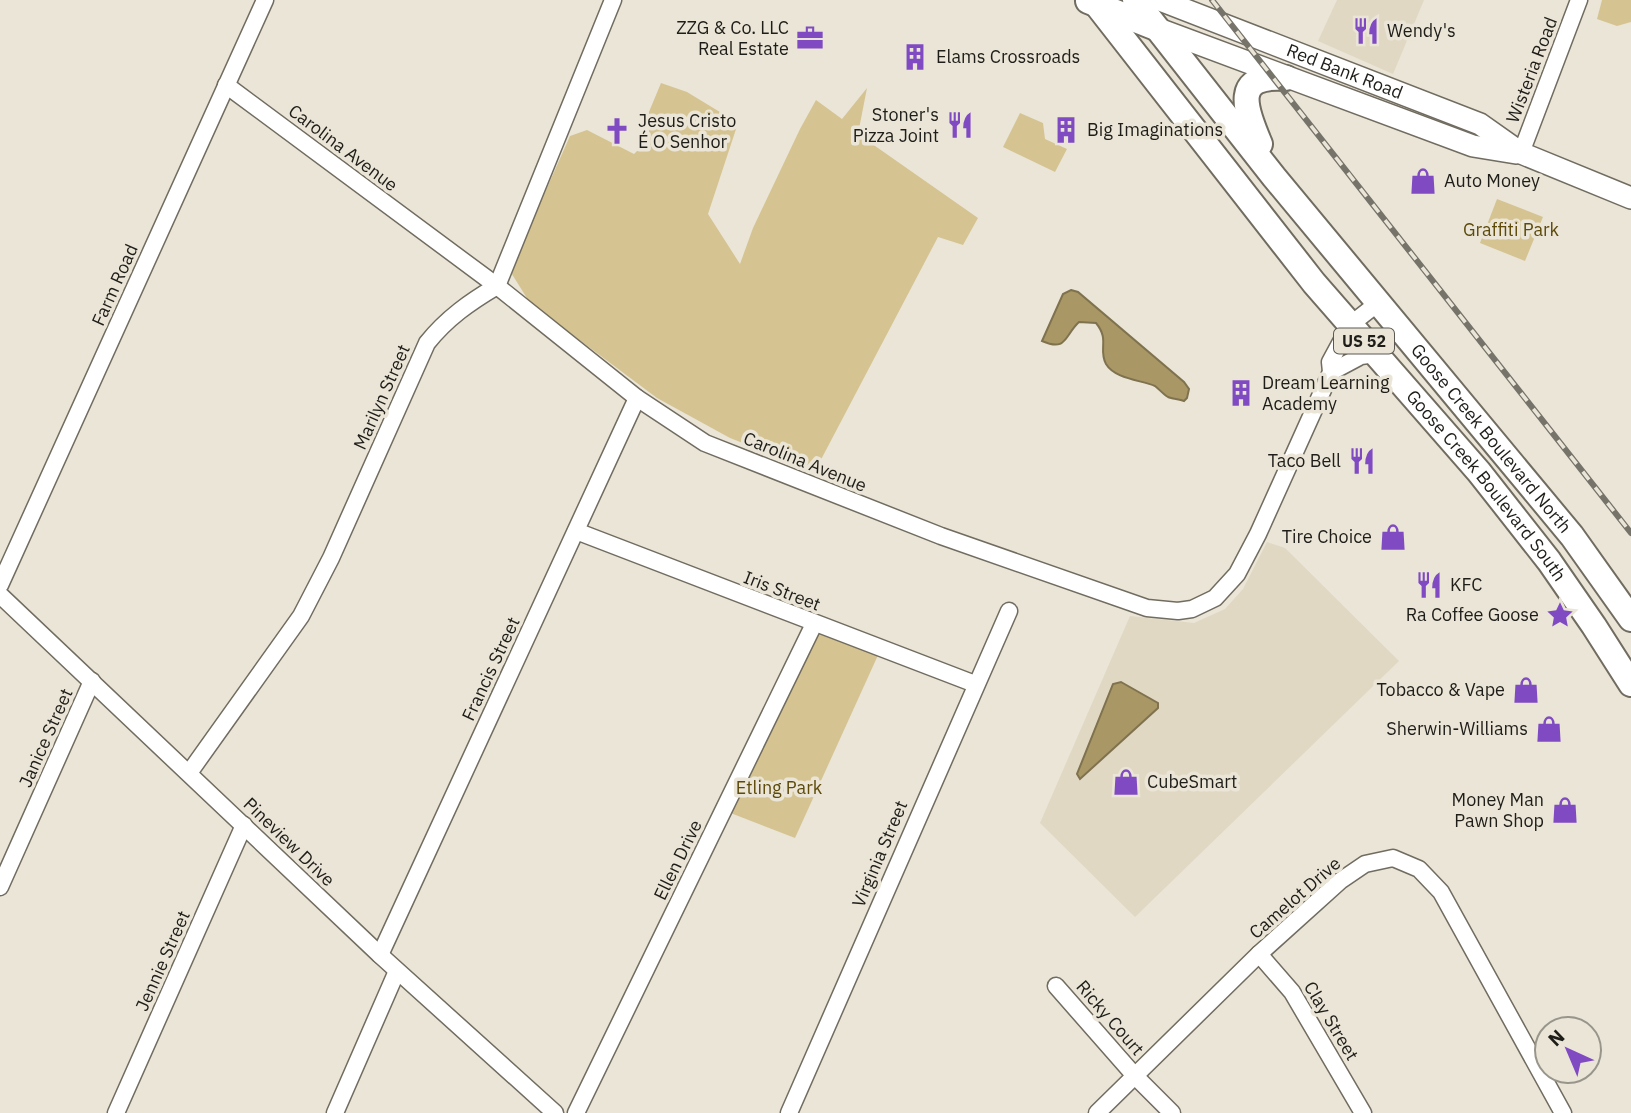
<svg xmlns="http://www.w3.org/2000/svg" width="1631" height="1113" viewBox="0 0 1631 1113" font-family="'IBM Plex Sans',sans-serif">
<rect width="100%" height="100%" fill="#eae5d7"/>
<g fill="#e0d8c3">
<polygon points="1337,0 1424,0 1393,74 1318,41"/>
<polygon points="1267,542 1285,548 1399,661 1135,917 1040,823 1130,616 1194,623 1225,609 1243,589"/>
</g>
<g fill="#d5c492">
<polygon points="1602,0 1631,0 1631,22 1617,26 1597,19"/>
<polygon points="661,83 687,92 738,123 708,214 740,264 753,228 800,129 816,100 842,119 867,88 858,134 978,218 963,245 938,237 815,471 730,438 657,398 530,303 510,271 570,136 587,130 634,154 643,145 646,119"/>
<polygon points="1020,113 1043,123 1045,139 1067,149 1055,172 1003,147"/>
<polygon points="1497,199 1543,217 1525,261 1480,243"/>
<polygon points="819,630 879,653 795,838 728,812"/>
</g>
<g fill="#a99765" stroke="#7f724e" stroke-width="2">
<path d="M1071,290L1078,292L1184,382L1189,389L1187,398L1184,401C1179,399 1172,399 1168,397C1163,394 1159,389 1155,386C1141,380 1115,379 1106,364C1098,349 1110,340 1096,323L1079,322C1064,336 1067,352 1042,341L1063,294Z"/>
<polygon points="1121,682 1158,703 1158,708 1080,779 1077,774 1113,684"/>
</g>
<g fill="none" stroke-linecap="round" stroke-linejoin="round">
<defs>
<g id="minor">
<polyline points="226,85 497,286 637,398 705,443 941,536 1147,608 1178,611 1192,609 1215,598 1237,574 1258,534 1331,372 1330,362 1350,325 1378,303"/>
<polyline points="1521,153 1579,0"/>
<polyline points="1331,372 1361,356 1375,354"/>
<polyline points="576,531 975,684"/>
<polyline points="0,585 265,0"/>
<polyline points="0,595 380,955 555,1113"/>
<path d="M189,773L301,616L331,558L427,343C447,318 470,302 497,286L613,0"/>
<polyline points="0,887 92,681"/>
<polyline points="1259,954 1292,992 1363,1113"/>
<polyline points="380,955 637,398"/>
<polyline points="1056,986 1135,1076 1172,1113"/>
<polyline points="116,1113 244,825"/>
<polyline points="335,1113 397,971"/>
<polyline points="576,1113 814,624"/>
<polyline points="789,1113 1009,611"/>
<polyline points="1097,1113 1259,954 1340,881 1365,864 1393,858 1419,869 1441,892 1563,1113"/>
</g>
<g id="secondary">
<path id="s1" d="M1160,0L1480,124L1521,153L1631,198"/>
<polyline points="1156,28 1473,146 1516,153"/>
</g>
<polyline id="primary" points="1088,1 1156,28"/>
<g id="trunk">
<path id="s2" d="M1093,0L1314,283L1479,472L1549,561L1594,626L1631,684"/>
<path id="s3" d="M1135,0L1274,177L1572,536L1631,619"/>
<path d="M1260,144C1245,109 1231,74 1286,78"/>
</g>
</defs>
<use href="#minor" stroke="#716c60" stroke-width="19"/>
<use href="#secondary" stroke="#716c60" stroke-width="24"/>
<use href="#primary" stroke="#716c60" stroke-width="28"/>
<use href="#trunk" stroke="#716c60" stroke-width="28"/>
<use href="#minor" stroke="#fff" stroke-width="16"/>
<use href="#secondary" stroke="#fff" stroke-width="21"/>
<use href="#primary" stroke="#fff" stroke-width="24"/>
<use href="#trunk" stroke="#fff" stroke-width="24"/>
<defs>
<polyline id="rail" points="1212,0 1631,533"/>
</defs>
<use href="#rail" stroke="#76736a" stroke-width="6"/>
<use href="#rail" stroke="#eae5d7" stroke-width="3.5" stroke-dasharray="10" stroke-linecap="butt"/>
</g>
<defs>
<symbol id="restaurant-bare" viewBox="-9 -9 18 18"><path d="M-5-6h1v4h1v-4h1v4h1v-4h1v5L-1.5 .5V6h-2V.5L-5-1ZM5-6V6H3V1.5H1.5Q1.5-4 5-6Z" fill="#804bc2" stroke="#eae5d7" stroke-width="2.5" paint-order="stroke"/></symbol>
<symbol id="office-bare" viewBox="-9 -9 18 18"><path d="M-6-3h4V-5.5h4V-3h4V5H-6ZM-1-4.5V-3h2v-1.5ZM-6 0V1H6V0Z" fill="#804bc2" stroke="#eae5d7" stroke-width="2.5" paint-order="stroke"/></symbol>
<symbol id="building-bare" viewBox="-9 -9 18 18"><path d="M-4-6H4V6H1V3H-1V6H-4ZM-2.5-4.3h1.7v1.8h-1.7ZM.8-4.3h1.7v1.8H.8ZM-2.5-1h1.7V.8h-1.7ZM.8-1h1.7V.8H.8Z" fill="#804bc2" stroke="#eae5d7" stroke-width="2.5" paint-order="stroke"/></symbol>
<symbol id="church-bare" viewBox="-9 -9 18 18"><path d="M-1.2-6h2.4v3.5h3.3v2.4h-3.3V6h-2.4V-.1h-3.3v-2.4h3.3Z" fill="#804bc2" stroke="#eae5d7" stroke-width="2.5" paint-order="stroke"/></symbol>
<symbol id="shop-bare" viewBox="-9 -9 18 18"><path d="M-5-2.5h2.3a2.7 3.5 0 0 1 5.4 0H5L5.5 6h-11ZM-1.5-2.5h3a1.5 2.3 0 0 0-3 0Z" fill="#804bc2" stroke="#eae5d7" stroke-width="2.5" paint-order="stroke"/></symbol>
<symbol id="sight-bare" viewBox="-9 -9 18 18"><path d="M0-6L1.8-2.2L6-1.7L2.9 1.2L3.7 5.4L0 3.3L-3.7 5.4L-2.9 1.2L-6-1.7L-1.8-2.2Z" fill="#804bc2" stroke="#eae5d7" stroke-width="2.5" paint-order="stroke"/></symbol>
</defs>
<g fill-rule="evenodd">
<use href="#restaurant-bare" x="1347" y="12" width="38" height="38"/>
<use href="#office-bare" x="791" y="19" width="38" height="38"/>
<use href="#building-bare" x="896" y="38" width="38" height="38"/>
<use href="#restaurant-bare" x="941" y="106" width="38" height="38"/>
<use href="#building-bare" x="1047" y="111" width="38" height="38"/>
<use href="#church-bare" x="598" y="112" width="38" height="38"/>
<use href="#shop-bare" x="1404" y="162" width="38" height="38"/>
<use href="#building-bare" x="1222" y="374" width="38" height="38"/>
<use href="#restaurant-bare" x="1343" y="442" width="38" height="38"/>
<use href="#shop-bare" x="1374" y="518" width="38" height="38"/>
<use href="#restaurant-bare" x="1410" y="566" width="38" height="38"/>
<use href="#sight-bare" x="1541" y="596" width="38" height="38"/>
<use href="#shop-bare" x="1507" y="671" width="38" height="38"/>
<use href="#shop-bare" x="1530" y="710" width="38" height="38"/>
<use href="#shop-bare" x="1107" y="763" width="38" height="38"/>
<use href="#shop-bare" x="1546" y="791" width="38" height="38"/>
</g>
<g text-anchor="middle" stroke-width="7" stroke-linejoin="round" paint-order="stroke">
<rect fill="#eae5d7" stroke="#5b5951" stroke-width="2" x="1334" y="328.5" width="60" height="25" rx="5"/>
<g font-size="16" font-weight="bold" fill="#1e1d18">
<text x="1364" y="347">US 52</text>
</g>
<g font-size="18" fill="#1e1d18" stroke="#eae5d7" text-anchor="end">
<text x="789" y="34">ZZG &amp; Co. LLC<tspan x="789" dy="21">Real Estate</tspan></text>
<text x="1387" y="37" text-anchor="start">Wendy's</text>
<text x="936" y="63" text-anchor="start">Elams Crossroads</text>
<text x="939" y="121">Stoner's<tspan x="939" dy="21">Pizza Joint</tspan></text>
<text x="638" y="127" text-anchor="start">Jesus Cristo<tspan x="638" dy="21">É O Senhor</tspan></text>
<text x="1087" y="136" text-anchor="start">Big Imaginations</text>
<text x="1444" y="187" text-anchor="start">Auto Money</text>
<text x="1262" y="389" text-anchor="start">Dream Learning<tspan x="1262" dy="21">Academy</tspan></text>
<text x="1341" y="467">Taco Bell</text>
<text x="1372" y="543">Tire Choice</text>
<text x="1450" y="591" text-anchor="start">KFC</text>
<text x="1539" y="621">Ra Coffee Goose</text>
<text x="1505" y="696">Tobacco &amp; Vape</text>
<text x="1528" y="735">Sherwin-Williams</text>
<text x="1147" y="788" text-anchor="start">CubeSmart</text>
<text x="1544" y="806">Money Man<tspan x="1544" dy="21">Pawn Shop</tspan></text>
</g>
<g font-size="18" fill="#1e1d18" stroke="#eae5d7">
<text transform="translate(1532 70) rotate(-69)" y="6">Wisteria Road</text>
<text dy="6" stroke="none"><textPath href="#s1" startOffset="198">Red Bank Road</textPath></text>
<text transform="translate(343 148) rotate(37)" y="6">Carolina Avenue</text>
<text transform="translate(115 285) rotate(-66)" y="6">Farm Road</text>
<text transform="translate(382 397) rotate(-66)" y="6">Marilyn Street</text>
<text dy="6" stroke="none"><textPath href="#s3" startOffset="565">Goose Creek Boulevard North</textPath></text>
<text transform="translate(805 462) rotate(22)" y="6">Carolina Avenue</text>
<text dy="6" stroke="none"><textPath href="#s2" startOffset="625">Goose Creek Boulevard South</textPath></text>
<text transform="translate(782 591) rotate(21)" y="6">Iris Street</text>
<text transform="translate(491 669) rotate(-65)" y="6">Francis Street</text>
<text transform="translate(46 738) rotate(-66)" y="6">Janice Street</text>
<text transform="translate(289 842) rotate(44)" y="6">Pineview Drive</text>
<text transform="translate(880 854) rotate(-67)" y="6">Virginia Street</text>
<text transform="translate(678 860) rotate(-64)" y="6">Ellen Drive</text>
<text transform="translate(1295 898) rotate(-41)" y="6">Camelot Drive</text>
<text transform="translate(163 961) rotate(-66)" y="6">Jennie Street</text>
<text transform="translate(1110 1018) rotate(49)" y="6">Ricky Court</text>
<text transform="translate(1331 1021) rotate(59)" y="6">Clay Street</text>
</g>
<g font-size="18" fill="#5d4a09" stroke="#eae5d7">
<text x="1511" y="236">Graffiti Park</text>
<text x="779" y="794">Etling Park</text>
</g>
</g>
<g transform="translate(1568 1050) rotate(316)"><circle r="33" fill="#eae5d7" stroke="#98958b" stroke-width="2"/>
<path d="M0-5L12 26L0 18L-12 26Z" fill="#804bc2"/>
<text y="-10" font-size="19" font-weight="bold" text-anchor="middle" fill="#1e1d18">N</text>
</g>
</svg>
